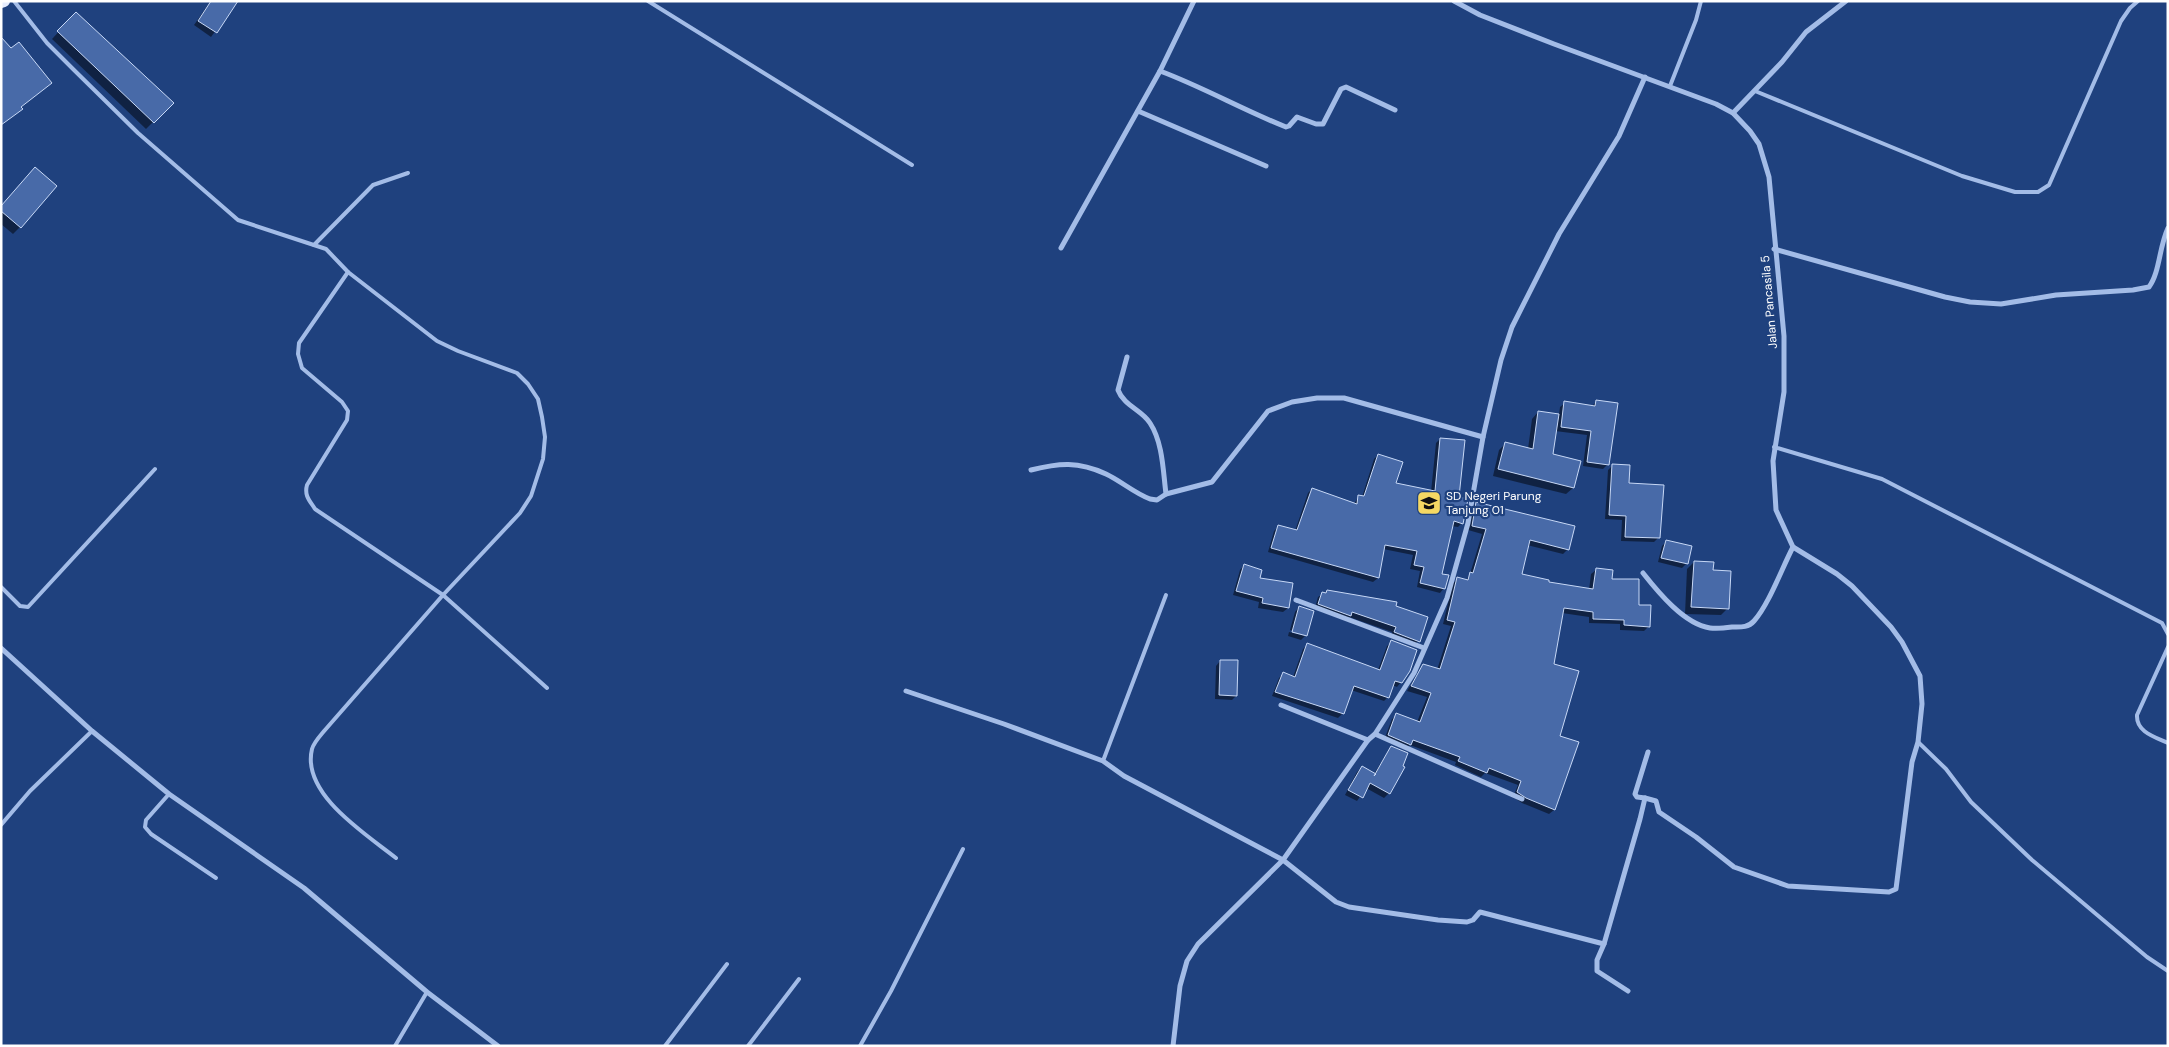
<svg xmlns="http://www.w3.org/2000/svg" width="2169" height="1047" viewBox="0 0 2169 1047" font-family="'DM Sans',sans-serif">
<rect width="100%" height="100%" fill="#1f417e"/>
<g fill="#0007">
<polygon points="211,1 231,1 235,4 211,37 194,25"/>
<polygon points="76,13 172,103 146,129 52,39"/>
<polygon points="1,207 20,227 13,234 1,224"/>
<polygon points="1596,402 1607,465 1603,469 1583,466 1587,435 1555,431 1552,455 1573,488 1566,494 1493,476 1499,450 1506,443 1528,449 1532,419 1538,412 1559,415 1560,407 1565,403 1591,407"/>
<polygon points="1440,439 1458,498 1462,523 1458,527 1451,526 1441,575 1444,588 1440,593 1417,587 1420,571 1410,569 1413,555 1383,549 1378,578 1373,582 1268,552 1274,531 1279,526 1295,531 1308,493 1312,489 1354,504 1359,496 1362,497 1374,459 1378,455 1394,484 1431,492 1436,443"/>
<polygon points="1613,465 1627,484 1659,537 1654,542 1621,541 1622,520 1605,519 1608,470"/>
<polygon points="1477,503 1568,549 1563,554 1527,545 1520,575 1547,583 1589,590 1591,574 1596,570 1638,606 1649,626 1644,631 1620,630 1620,624 1589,623 1589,617 1562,613 1552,665 1559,737 1577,742 1554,810 1549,814 1522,803 1513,797 1518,785 1485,773 1481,777 1455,765 1456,762 1410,745 1405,749 1384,740 1392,719 1397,715 1417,722 1427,697 1407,691 1423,665 1437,670 1451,626 1443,624 1453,583 1458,579 1466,581 1470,574 1482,534 1468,530 1472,507"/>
<polygon points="1666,542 1686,564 1682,568 1658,562 1662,546"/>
<polygon points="1694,562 1712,571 1728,608 1721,615 1685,614 1687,569"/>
<polygon points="1244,565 1259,579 1292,584 1288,608 1283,612 1258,608 1259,602 1233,595 1240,570"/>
<polygon points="1328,591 1394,606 1418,641 1414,645 1391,637 1392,632 1349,617 1345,620 1315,608 1318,597"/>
<polygon points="1299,607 1306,635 1305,636 1305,634 1290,630 1295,612"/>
<polygon points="1289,632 1305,636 1301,640 1288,636"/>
<polygon points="1392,642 1401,682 1397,687 1392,685 1388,697 1384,701 1351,690 1342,714 1338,718 1272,696 1279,678 1283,674 1293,677 1303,649 1308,644 1378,670 1387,646"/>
<polygon points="1220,661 1236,696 1232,700 1215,699 1216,666"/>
<polygon points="1391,747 1389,793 1384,798 1366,788 1357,801 1345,795 1357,772 1362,767 1374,774"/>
</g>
<g fill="#486aa8" stroke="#c7d8f6">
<polygon points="211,1 238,1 217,33 198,21"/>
<polygon points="76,12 174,103 154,123 57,31"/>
<polygon points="1,37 11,48 19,42 52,83 21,107 23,109 1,125"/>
<polygon points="35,167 57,186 21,228 1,211 1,206"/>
<polygon points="1596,400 1618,403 1609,465 1587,462 1591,431 1561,427 1564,401 1595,406"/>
<polygon points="1538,411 1559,414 1553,454 1581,461 1574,488 1498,469 1505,442 1533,449"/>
<polygon points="1440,438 1465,440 1459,497 1468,499 1463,524 1454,521 1442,574 1449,575 1445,589 1420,583 1424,567 1414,565 1417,551 1385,545 1379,578 1271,548 1278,525 1297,530 1312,488 1357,504 1358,495 1364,496 1378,454 1403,462 1396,483 1435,491"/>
<polygon points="1612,464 1630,465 1629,483 1664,485 1660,538 1625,537 1626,516 1609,515"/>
<polygon points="1476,502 1575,526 1569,550 1530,540 1522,574 1549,580 1549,582 1593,589 1596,568 1613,570 1612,579 1639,579 1639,605 1651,605 1650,627 1624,625 1624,620 1593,619 1593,612 1564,608 1554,664 1579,671 1560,736 1579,742 1555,810 1526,798 1517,792 1521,781 1489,768 1487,773 1458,761 1460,757 1413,740 1411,745 1388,735 1396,713 1420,722 1431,693 1411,686 1423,664 1440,669 1455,622 1447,620 1457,577 1468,580 1470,572 1473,573 1486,529 1472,526"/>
<polygon points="1666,540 1692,546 1688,564 1661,558"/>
<polygon points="1694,561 1714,562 1713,570 1731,571 1729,609 1691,607"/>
<polygon points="1244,564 1262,570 1260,578 1293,583 1289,608 1262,603 1263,598 1236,591"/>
<polygon points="1327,590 1397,602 1396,606 1428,617 1420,642 1394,632 1396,627 1352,612 1351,616 1318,604 1322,592 1326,593"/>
<polygon points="1299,606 1314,611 1307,636 1292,632"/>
<polygon points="1391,640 1417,650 1410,671 1402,683 1395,681 1389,698 1354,686 1344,714 1275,692 1283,672 1295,677 1307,643 1380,670"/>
<polygon points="1220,660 1238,660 1237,696 1219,695"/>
<polygon points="1391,746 1408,753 1403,766 1405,767 1390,794 1370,783 1363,798 1348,790 1362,766 1376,774 1374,776"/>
</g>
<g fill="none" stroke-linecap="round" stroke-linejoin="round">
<g stroke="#a3bce7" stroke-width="4">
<path d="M14,1L47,43L74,70L138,133L238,220L326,249L348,272L437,341L458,351L517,373L528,384L538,399L542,417L545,437L543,459L531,496L520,513L443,595L325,730C321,735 314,742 312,749C301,794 366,834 396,858"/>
<polyline points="648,1 912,165"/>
<polyline points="1670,86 1696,20 1701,1"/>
<polyline points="1755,91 1962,176 2015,192 2038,192 2049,185 2121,21 2130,8 2138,1"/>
<polyline points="314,245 373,185 408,173"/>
<path d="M348,272L299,343L298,354L302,368L342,402L348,411L347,420L307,485C304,496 310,501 315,509L443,595L547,688"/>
<polyline points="1774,447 1882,479 2162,623 2168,634"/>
<polyline points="1,587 20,606 28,607 155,469"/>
<path d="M2168,647L2137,715C2136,732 2155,737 2168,743"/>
<polyline points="1918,742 1946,769 1971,802 2032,860 2147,957 2168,971"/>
<polyline points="1103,761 1166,595"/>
<polyline points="169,794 146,820 145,827 151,834 216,878"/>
<polyline points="1,825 30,791 92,731"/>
<polyline points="395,1046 427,992"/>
<polyline points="665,1046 727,964"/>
<polyline points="748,1046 799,979"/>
<polyline points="860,1046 891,991 963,849"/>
</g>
<g stroke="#a3bce7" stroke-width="5">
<polyline points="1454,1 1480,15 1554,44 1716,104 1733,113 1750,131 1759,144 1769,177 1784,336 1784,392 1773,461 1776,510 1793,547 1837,574 1852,586 1891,627 1902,642 1920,676 1922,704 1918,742 1912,762 1896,889 1889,892 1788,886 1734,867 1696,837 1659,812 1656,801 1645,798"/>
<path d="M1160,71C1203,87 1243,110 1286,127L1289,126L1297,117L1316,124H1323L1341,89L1346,87L1395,110"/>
<polyline points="1138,111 1266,166"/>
<polyline points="1733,113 1782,62 1806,32 1846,1"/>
<polyline points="1061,248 1160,71 1194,1"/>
<path d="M1774,249L1945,297L1970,302L2001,304L2056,295L2133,290L2149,287C2160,272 2159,247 2168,228"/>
<path d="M1031,470C1059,463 1078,461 1106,474C1121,481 1134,493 1150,499L1157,500L1166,494C1163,471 1163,443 1150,423C1142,410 1124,406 1118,390L1127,357"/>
<polyline points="1166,494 1212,482 1268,411 1292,402 1317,398 1344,398 1483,437"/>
<path d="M1643,573C1658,592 1684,624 1710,628C1717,629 1725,628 1732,627C1740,627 1748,628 1754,621C1769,604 1782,568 1793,547"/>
<polyline points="1296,600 1424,648"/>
<polyline points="1,648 92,731 169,794 304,888 427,992 498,1046"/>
<polyline points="906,691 1004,724 1103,761 1124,776 1283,860 1336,902 1349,907 1438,920 1467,922 1473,920 1480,912 1604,944"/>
<polyline points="1281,705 1368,740"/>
<polyline points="1375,734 1522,799"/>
<polyline points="1628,991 1597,971 1597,960 1604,944 1640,819 1645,798 1637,797 1635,794 1648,752"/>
<polyline points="1173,1046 1180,986 1187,961 1198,944 1283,860 1368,740 1375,734 1414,673 1447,598 1468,523 1483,437 1501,360 1512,327 1559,234 1619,136 1645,77"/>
</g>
<polyline stroke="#e5ecfd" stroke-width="12" points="1,2 4,1"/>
</g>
<defs>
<symbol id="school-square" viewBox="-11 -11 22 22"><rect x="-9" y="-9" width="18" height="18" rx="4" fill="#f5d863" stroke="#1f417e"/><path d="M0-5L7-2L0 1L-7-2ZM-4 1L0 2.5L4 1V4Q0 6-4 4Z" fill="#111"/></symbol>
</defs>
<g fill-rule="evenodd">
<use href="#school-square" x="1415" y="489" width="28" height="28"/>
</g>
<g text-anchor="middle" stroke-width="4.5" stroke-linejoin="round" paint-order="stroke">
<g font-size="12" fill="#fff" stroke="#1f417e">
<text transform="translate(1769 302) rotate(-95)" y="4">Jalan Pancasila 5</text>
</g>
<g font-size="12" fill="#fff" stroke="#1f417e" text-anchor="start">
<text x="1446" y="500">SD Negeri Parung<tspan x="1446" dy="14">Tanjung 01</tspan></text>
</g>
</g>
<rect width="2169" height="1047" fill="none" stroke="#ffffff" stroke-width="5"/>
</svg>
